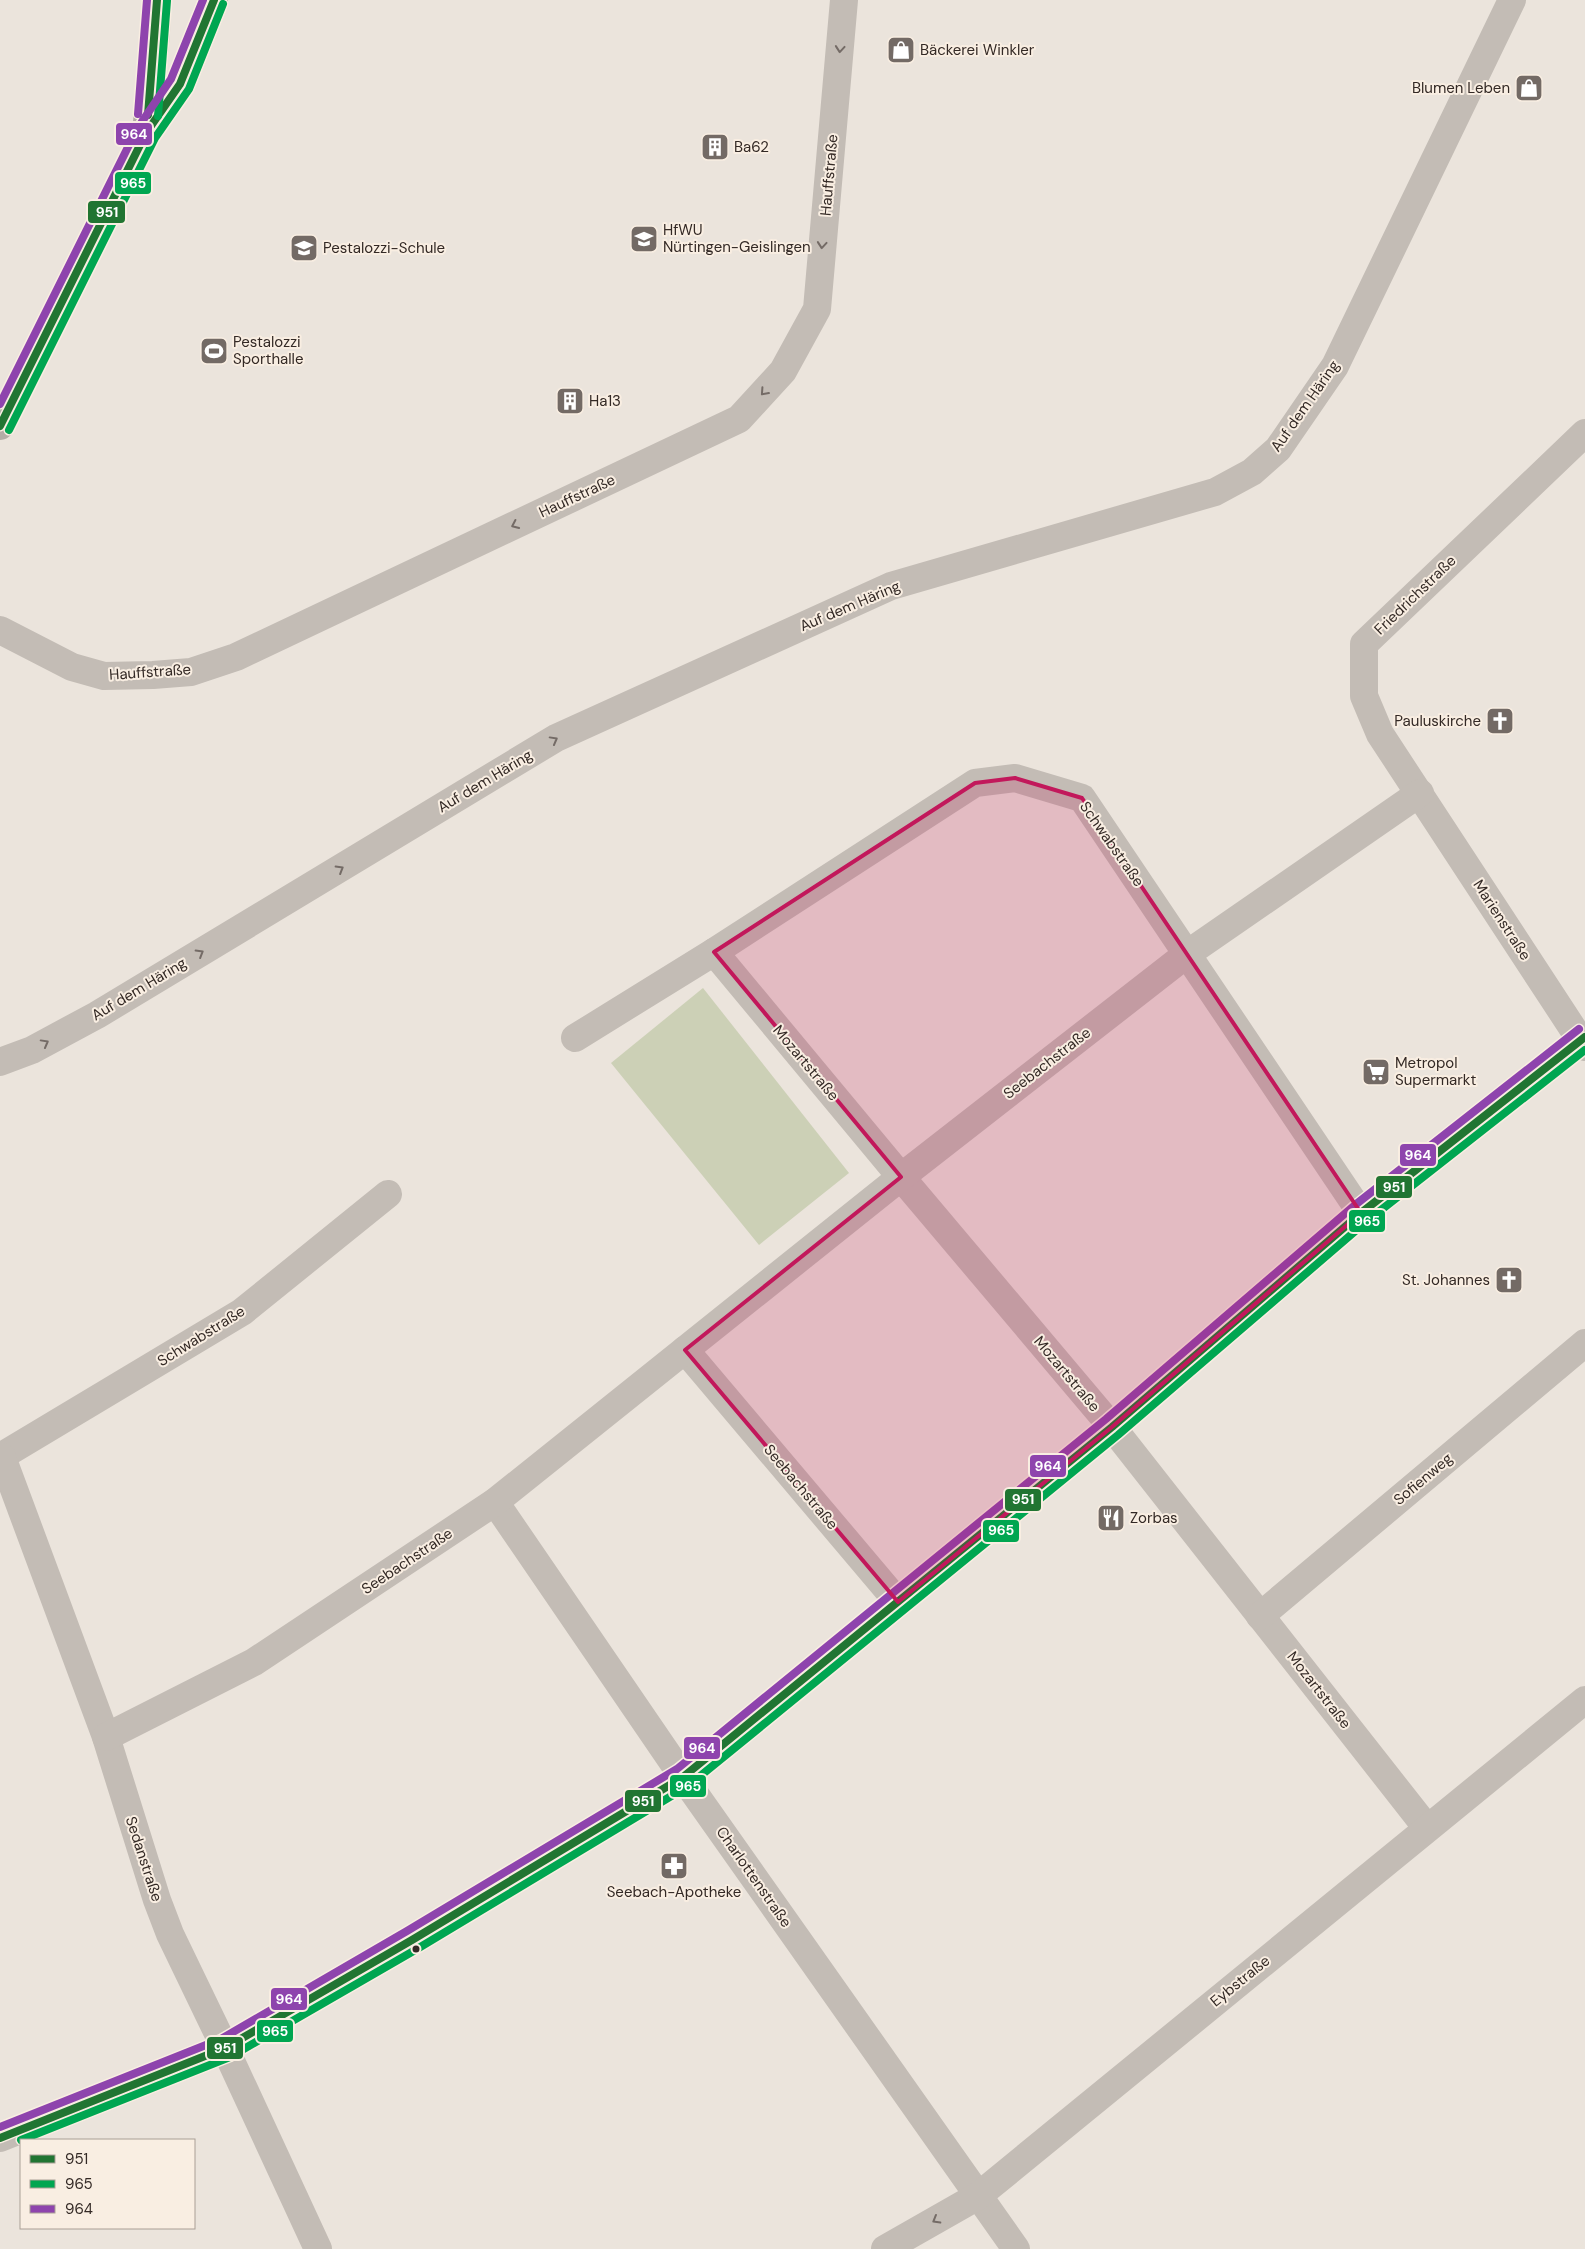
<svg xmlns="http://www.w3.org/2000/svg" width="1585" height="2249" viewBox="0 0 1585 2249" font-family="'DM Sans',sans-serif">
<rect width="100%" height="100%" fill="#ebe4dc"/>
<polygon fill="#ccd0b6" points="703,988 849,1173 759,1245 611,1063"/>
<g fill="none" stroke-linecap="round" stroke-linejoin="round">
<g stroke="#c3bcb5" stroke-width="28">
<polyline points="1585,433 1364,644 1364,696 1380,734 1585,1047"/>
<polyline points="0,630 72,667 104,676 153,675 191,672 236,657 739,419 783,371 817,309 844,0"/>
<polyline points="714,952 901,1177 1112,1427 1427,1828"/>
<polyline points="575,1038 714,952 975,783 1015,778 1082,798 1361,1213"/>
<polyline points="0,1062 32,1050 97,1015 556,738 891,586 1215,492 1252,472 1278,449 1335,366 1512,0"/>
<polyline points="685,1350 898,1602"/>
<polyline points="0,1457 242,1312 388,1194"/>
<polyline points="2,1457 106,1737 157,1900 170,1934 225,2048 318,2249"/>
<polyline points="495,1502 683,1777 1016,2249"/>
<polyline points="1260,1616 1585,1343"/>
<polyline points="106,1737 254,1662 495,1502 901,1177 1187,954 1420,793"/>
<polyline points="0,2138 225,2048 412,1940 683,1777 1112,1427 1361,1213 1585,1037"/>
<polyline points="885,2249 978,2196 1585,1700"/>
</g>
<g stroke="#b4aca6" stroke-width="28">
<polyline points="146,132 156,33 157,0"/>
<polyline points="0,426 146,133 180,84 214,0"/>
</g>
<defs>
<g id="bus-1">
<polyline points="148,115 157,0"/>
<polyline points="0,426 146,133 180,84 214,0"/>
<polyline points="0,2138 225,2048 412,1940 683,1777 1112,1427 1361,1213 1585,1037"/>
</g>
<g id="bus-2">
<polyline points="158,116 167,1"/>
<polyline points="9,430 155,138 189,89 223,4"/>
<polyline points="21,2140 230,2057 417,1949 688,1786 1118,1435 1367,1221 1585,1050"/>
</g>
<g id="bus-3">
<polyline points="138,114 147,0"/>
<polyline points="0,404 137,129 171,79 203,0"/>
<polyline points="0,2127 221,2039 407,1931 677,1769 1106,1419 1355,1205 1579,1029"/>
</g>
</defs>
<use href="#bus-1" stroke="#f9eee2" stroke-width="11"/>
<use href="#bus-2" stroke="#f9eee2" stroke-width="11"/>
<use href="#bus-3" stroke="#f9eee2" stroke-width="11"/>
<use href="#bus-1" stroke="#217532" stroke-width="8"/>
<use href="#bus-2" stroke="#00a651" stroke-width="8"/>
<use href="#bus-3" stroke="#8e44ad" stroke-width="8"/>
</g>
<defs><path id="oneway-chevron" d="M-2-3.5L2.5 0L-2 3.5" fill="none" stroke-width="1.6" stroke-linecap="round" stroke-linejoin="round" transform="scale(1.25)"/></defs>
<g stroke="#746b66">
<use href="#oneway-chevron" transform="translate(840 49) rotate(95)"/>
<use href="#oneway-chevron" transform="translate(822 245) rotate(95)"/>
<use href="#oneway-chevron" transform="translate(764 392) rotate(132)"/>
<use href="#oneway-chevron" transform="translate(515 525) rotate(155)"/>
<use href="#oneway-chevron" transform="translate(554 740) rotate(-29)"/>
<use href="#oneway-chevron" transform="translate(340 869) rotate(-31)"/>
<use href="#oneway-chevron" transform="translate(200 953) rotate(-31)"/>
<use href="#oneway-chevron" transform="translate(45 1043) rotate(-29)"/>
<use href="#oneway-chevron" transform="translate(936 2220) rotate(150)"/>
</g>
<path fill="#c2185b" fill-opacity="0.2" stroke="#c2185b" stroke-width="4" stroke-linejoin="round" d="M1015,778L1082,798L1361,1213L1112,1427L898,1602L685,1350L901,1177L714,952L975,783Z"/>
<defs>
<symbol id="shop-square" viewBox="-11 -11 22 22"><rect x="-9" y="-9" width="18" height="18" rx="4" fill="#736a65" stroke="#f9eee2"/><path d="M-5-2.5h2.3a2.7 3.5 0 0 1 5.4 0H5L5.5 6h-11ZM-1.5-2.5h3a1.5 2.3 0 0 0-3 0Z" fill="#fff"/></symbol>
<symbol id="building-square" viewBox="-11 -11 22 22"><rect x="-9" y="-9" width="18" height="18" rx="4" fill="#736a65" stroke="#f9eee2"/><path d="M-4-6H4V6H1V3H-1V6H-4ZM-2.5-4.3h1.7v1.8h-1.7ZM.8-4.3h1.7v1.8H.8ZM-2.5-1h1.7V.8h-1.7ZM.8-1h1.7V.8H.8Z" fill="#fff"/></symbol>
<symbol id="university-square" viewBox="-11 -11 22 22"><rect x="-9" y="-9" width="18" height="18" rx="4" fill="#736a65" stroke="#f9eee2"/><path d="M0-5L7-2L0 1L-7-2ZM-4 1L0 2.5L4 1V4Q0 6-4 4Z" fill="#fff"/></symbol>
<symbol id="school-square" viewBox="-11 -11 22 22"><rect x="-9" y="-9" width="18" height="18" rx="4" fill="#736a65" stroke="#f9eee2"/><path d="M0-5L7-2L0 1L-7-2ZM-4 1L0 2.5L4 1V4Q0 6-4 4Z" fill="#fff"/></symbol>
<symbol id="stadium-square" viewBox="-11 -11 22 22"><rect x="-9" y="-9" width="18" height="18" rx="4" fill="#736a65" stroke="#f9eee2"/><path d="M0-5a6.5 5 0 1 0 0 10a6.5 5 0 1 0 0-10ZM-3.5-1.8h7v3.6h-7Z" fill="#fff"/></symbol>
<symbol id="church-square" viewBox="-11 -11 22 22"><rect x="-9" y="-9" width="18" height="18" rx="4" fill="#736a65" stroke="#f9eee2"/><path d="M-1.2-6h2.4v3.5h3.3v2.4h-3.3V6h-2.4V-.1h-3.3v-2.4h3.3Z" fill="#fff"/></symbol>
<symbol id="supermarket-square" viewBox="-11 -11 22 22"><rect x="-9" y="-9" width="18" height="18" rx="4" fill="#736a65" stroke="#f9eee2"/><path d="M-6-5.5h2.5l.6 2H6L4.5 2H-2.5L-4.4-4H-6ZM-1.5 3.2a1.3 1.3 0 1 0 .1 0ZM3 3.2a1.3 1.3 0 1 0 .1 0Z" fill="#fff"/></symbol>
<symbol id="restaurant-square" viewBox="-11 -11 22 22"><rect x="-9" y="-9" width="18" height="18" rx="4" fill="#736a65" stroke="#f9eee2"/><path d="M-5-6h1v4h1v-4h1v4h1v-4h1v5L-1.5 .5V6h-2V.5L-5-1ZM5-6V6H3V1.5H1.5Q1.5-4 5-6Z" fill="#fff"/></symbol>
<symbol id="pharmacy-square" viewBox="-11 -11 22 22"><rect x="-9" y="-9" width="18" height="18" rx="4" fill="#736a65" stroke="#f9eee2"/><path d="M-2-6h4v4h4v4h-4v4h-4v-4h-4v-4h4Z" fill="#fff"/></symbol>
</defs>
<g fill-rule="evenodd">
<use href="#shop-square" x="885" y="34" width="32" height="32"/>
<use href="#shop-square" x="1513" y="72" width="32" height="32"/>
<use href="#building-square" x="699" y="131" width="32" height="32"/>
<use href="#university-square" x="628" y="223" width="32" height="32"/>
<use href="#school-square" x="288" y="232" width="32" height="32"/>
<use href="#stadium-square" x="198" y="335" width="32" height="32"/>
<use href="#building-square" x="554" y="385" width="32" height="32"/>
<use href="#church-square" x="1484" y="705" width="32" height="32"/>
<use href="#supermarket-square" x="1360" y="1056" width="32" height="32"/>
<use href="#church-square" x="1493" y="1264" width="32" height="32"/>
<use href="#restaurant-square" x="1095" y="1502" width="32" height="32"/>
<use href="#pharmacy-square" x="658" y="1850" width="32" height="32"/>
</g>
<circle fill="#332925" stroke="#f9eee2" stroke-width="2" cx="416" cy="1949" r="4.5"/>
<g text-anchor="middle" stroke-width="4" stroke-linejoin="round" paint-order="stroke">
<g font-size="15" fill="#332925" stroke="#f9eee2" text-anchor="start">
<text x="920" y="55">Bäckerei Winkler</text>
<text x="1510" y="93" text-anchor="end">Blumen Leben</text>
<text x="734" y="152">Ba62</text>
<text x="663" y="235">HfWU<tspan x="663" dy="17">Nürtingen-Geislingen</tspan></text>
<text x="323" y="253">Pestalozzi-Schule</text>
<text x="233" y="347">Pestalozzi<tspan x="233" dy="17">Sporthalle</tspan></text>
<text x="589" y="406">Ha13</text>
<text x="1481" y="726" text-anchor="end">Pauluskirche</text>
<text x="1395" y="1068">Metropol<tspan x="1395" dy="17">Supermarkt</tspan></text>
<text x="1490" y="1285" text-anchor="end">St. Johannes</text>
<text x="1130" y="1523">Zorbas</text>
<text x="674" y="1897" text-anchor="middle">Seebach-Apotheke</text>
</g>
<g font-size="15" fill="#332925" stroke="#f9eee2">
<text transform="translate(829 175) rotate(-85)" y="5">Hauffstraße</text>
<text transform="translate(1305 406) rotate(-55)" y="5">Auf dem Häring</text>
<text transform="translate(577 496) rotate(-25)" y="5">Hauffstraße</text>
<text transform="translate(1415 595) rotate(-44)" y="5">Friedrichstraße</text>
<text transform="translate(850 606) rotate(-23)" y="5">Auf dem Häring</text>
<text transform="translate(150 672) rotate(-4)" y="5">Hauffstraße</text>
<text transform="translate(485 781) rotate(-31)" y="5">Auf dem Häring</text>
<text transform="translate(1112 844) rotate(55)" y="5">Schwabstraße</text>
<text transform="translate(1502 920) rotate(57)" y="5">Marienstraße</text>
<text transform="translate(139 989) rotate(-31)" y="5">Auf dem Häring</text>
<text transform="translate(806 1063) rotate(50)" y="5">Mozartstraße</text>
<text transform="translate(1047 1063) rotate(-38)" y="5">Seebachstraße</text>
<text transform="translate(201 1336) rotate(-32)" y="5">Schwabstraße</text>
<text transform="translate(1067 1374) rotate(50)" y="5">Mozartstraße</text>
<text transform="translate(1423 1479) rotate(-40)" y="5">Sofienweg</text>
<text transform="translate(801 1487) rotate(50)" y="5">Seebachstraße</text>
<text transform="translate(407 1561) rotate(-34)" y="5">Seebachstraße</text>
<text transform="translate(1319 1690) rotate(52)" y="5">Mozartstraße</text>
<text transform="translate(144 1859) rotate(72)" y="5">Sedanstraße</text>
<text transform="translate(754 1877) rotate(55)" y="5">Charlottenstraße</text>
<text transform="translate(1240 1981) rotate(-39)" y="5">Eybstraße</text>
</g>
</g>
<g stroke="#f9eee2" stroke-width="2">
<rect x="115" y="122" width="38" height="24" rx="5" fill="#8e44ad"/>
<rect x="114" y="171" width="38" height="24" rx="5" fill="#00a651"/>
<rect x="87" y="200" width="39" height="24" rx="5" fill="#217532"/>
<rect x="1399" y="1143" width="38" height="24" rx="5" fill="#8e44ad"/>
<rect x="1375" y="1175" width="38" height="24" rx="5" fill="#217532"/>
<rect x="1348" y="1209" width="38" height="24" rx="5" fill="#00a651"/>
<rect x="1029" y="1454" width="38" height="24" rx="5" fill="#8e44ad"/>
<rect x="1004" y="1488" width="38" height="24" rx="5" fill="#217532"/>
<rect x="982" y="1519" width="38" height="24" rx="5" fill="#00a651"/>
<rect x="683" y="1736" width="38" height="24" rx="5" fill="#8e44ad"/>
<rect x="669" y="1774" width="38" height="24" rx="5" fill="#00a651"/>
<rect x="624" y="1789" width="38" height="24" rx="5" fill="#217532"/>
<rect x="270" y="1987" width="38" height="24" rx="5" fill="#8e44ad"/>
<rect x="256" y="2019" width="38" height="24" rx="5" fill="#00a651"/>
<rect x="206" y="2036" width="38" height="24" rx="5" fill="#217532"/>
</g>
<g font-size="14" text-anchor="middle" font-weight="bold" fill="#fff">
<text x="134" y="139">964</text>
<text x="133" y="188">965</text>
<text x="107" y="217">951</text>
<text x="1418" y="1160">964</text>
<text x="1394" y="1192">951</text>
<text x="1367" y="1226">965</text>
<text x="1048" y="1471">964</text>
<text x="1023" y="1504">951</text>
<text x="1001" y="1535">965</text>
<text x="702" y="1753">964</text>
<text x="688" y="1791">965</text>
<text x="643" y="1806">951</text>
<text x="289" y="2004">964</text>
<text x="275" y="2036">965</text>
<text x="225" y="2053">951</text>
</g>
<rect x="20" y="2139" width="175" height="90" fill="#f9eee2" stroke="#aa9f96"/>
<rect x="30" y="2155" width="25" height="8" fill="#217532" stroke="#aa9f96"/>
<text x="65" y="2164" font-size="15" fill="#332925">951</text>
<rect x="30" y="2180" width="25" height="8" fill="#00a651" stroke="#aa9f96"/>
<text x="65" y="2189" font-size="15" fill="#332925">965</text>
<rect x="30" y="2205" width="25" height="8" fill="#8e44ad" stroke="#aa9f96"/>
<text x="65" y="2214" font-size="15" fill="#332925">964</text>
</svg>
